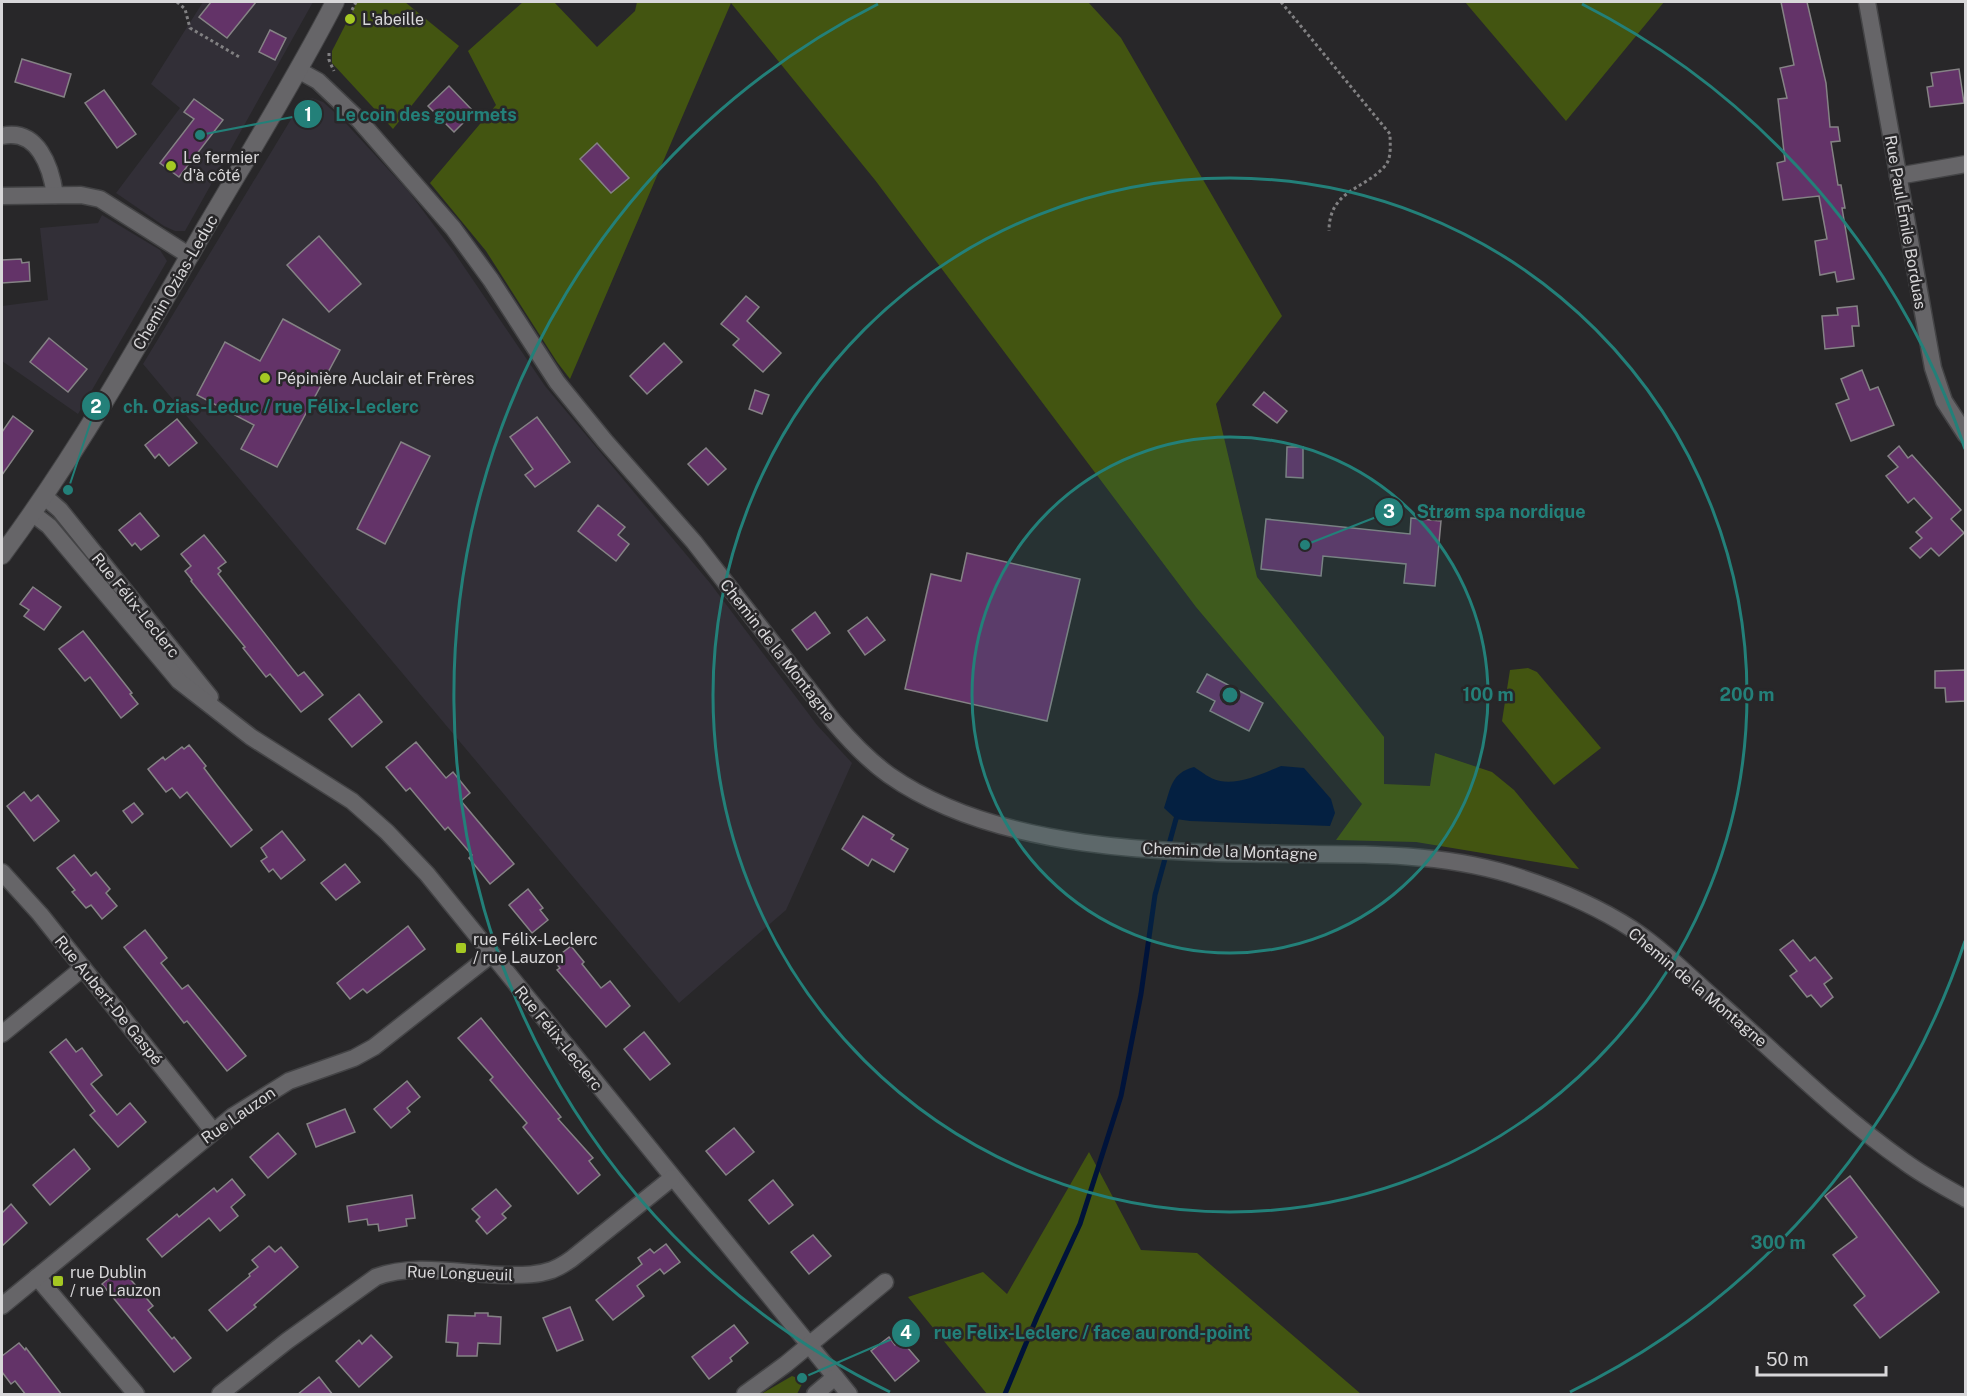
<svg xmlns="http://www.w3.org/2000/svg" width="1967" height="1396" viewBox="0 0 1967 1396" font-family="'Public Sans',sans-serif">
<rect width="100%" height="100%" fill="#282729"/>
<g fill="#322f37">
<polygon points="203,2 313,2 185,231 175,231 164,226 116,193 180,108 151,84"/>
<polygon points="306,98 312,98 323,102 342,119 409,192 454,252 545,386 710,583 817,725 852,763 786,910 679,1003 143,364 302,101"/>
<polygon points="102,215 160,250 167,261 78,414 2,361 2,306 48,300 40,228 98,223"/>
</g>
<g fill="#435511">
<polygon points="357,2 405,2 459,46 393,129 332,63 332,51"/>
<polygon points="523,2 554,2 597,47 635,11 637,2 1088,2 1121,38 1282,316 1216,404 1257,577 1384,737 1384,784 1430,786 1435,753 1492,772 1514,790 1579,869 1416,842 1336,840 1362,804 1196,607 875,180 731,3 570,379 557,362 486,251 430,183 496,105 468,51"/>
<polygon points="1465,2 1664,2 1566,121"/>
<polygon points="1528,668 1537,672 1601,748 1554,785 1502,721 1510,670"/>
<polygon points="1089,1152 1141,1250 1197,1253 1361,1394 987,1394 908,1297 983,1272 1007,1294"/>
<polygon points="792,1376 800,1379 802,1384 797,1394 761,1394"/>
</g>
<path fill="#00133a" d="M1281,766L1304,768L1331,799L1335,813L1330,826L1190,821L1176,819L1164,808C1171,788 1171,773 1194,767C1202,772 1210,779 1220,781C1239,785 1264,773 1281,766Z"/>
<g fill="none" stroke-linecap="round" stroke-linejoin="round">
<polyline stroke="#00133a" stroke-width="5" points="1005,1394 1037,1317 1080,1224 1121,1096 1141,994 1155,895 1176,819"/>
</g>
<g fill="#633368" stroke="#858285" stroke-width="1.5">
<polygon points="211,2 256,2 227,38 199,17"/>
<polygon points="1781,2 1807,2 1826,83 1830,127 1838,127 1840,141 1831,142 1838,185 1841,185 1845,208 1842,208 1854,279 1837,282 1835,272 1820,275 1815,241 1827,239 1819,196 1783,200 1777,163 1785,161 1778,99 1787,98 1780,68 1794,65"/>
<polygon points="270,30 286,38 275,60 259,52"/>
<polygon points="22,59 71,74 64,97 15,82"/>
<polygon points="1959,69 1964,103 1930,107 1927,87 1933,86 1931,73"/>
<polygon points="449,86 474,112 454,132 428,106"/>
<polygon points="104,90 136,134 117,148 85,103"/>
<polygon points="194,99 223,120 179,177 160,163 194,119 184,112"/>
<polygon points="597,143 629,178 611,193 580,159"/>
<polygon points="319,236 361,284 329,312 287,265"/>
<polygon points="21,259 22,263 29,262 30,281 2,283 2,260"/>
<polygon points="746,296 759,307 747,321 781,353 763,372 733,345 739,339 721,324"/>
<polygon points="1857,306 1859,326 1852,326 1854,346 1825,349 1822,316 1838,315 1837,308"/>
<polygon points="283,319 340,350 277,467 241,449 254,425 197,395 225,342 260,361"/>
<polygon points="49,338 87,369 68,392 30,362"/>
<polygon points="664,343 682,362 647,394 630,376"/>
<polygon points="1862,370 1870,390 1878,387 1894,425 1851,441 1836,404 1849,399 1841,379"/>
<polygon points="755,390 769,395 762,414 749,409"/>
<polygon points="1264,392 1287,411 1277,423 1253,405"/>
<polygon points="13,416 33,431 2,475 2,432"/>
<polygon points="537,417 570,462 535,487 525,475 533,469 510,437"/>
<polygon points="177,419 197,443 169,466 159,454 155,458 145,445"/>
<polygon points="401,442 430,456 385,544 357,529"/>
<polygon points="1899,446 1908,458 1912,455 1961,510 1951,519 1964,533 1939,556 1931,548 1920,558 1910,548 1922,538 1916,532 1932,518 1914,498 1908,503 1886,476 1898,467 1888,456"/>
<polygon points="1287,447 1303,447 1303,478 1286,477"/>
<polygon points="706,448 726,469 708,485 688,464"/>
<polygon points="598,505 625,527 618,535 629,544 616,561 578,531"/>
<polygon points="140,513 159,536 141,550 135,543 132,546 119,530"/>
<polygon points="1411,518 1441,521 1435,586 1404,583 1406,564 1323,556 1321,576 1261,569 1266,519 1410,534"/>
<polygon points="204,535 226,562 218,568 221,571 218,574 298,676 304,672 323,695 301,712 270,674 266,677 243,648 245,647 191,581 192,580 185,571 191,566 181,554"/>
<polygon points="967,553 1080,579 1047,721 905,689 931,574 961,581"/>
<polygon points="33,587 61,607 44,630 24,616 29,610 20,604"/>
<polygon points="815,612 830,633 807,650 792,630"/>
<polygon points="867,617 885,640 865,655 848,631"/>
<polygon points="83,631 132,693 130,694 138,704 121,718 90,677 85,681 59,649"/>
<polygon points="1965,670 1965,701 1946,702 1945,688 1935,688 1935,671"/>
<polygon points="1207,674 1263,703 1249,731 1210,711 1215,701 1197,692"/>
<polygon points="359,694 382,722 352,747 329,719"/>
<polygon points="416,742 446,778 453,772 470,793 461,801 514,864 490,884 469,858 472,855 448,827 445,830 410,788 406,791 386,767"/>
<polygon points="189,745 206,766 204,768 216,784 252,830 231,847 187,792 180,798 172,788 166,792 148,769 163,757 165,760 182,747 184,749"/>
<polygon points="24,792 31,801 38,795 59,821 34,841 7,806"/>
<polygon points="134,803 143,814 132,823 123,811"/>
<polygon points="863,816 894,835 891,839 908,849 894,872 872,859 868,866 842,849"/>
<polygon points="282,831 305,860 281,879 273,869 269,872 261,861 267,857 261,848"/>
<polygon points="74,855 91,876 96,872 110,889 106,893 117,906 102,919 91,905 86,908 72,892 75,890 57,868"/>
<polygon points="345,864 360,882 336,900 321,883"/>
<polygon points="528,889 543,908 540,910 548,920 532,933 509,905"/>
<polygon points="408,926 425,949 367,993 363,989 350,999 337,983"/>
<polygon points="145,930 167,958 161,963 182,989 188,985 246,1056 227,1071 187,1021 184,1023 124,947"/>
<polygon points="1793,940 1810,961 1815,957 1832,978 1824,984 1833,997 1821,1007 1811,995 1807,997 1790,976 1797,971 1780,950"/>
<polygon points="571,946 584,962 582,964 601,988 610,981 630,1006 606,1027 557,970 560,968 553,960"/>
<polygon points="481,1018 561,1117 558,1119 593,1158 589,1161 600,1175 578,1194 523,1127 527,1123 490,1080 493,1077 458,1038"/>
<polygon points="644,1032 670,1064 650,1080 624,1049"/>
<polygon points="66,1039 76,1052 82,1048 102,1075 91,1084 117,1115 130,1103 146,1122 118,1147 90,1115 95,1111 50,1052"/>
<polygon points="407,1081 420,1097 407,1108 410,1112 391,1128 374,1109"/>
<polygon points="345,1109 355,1132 316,1147 307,1124"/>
<polygon points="734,1128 754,1152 726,1175 706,1151"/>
<polygon points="278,1133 296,1154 268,1178 250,1157"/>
<polygon points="74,1149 90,1169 50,1205 33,1185"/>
<polygon points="1850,1176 1939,1292 1880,1338 1854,1305 1865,1296 1833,1255 1857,1237 1825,1196"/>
<polygon points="232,1179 245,1195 231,1207 238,1216 220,1231 209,1218 162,1257 147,1239 177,1214 179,1217 214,1188 217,1192"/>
<polygon points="773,1180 793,1205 769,1224 749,1200"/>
<polygon points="496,1189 511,1206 502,1214 506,1218 487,1234 476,1221 480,1217 472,1209"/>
<polygon points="412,1195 415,1218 406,1219 407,1226 379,1231 378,1224 368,1225 367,1219 349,1222 347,1206"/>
<polygon points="11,1204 27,1223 2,1246 2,1213"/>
<polygon points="813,1235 831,1256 809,1274 791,1252"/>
<polygon points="666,1244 680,1262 664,1274 660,1269 637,1286 644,1296 613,1320 596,1300 642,1264 638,1258 650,1249 654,1253"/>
<polygon points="269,1246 275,1252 281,1247 298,1267 254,1305 256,1307 227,1331 209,1310 250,1276 249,1274 258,1267 252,1260"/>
<polygon points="121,1268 153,1306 148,1310 172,1339 174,1337 191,1358 174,1372 102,1284"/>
<polygon points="570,1307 583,1340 557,1351 543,1318"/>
<polygon points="475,1313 488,1313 488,1316 501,1317 500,1344 478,1343 477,1356 457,1356 458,1343 446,1342 448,1315 475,1316"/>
<polygon points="734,1325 748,1343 730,1358 732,1361 709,1379 692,1357"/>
<polygon points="371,1335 392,1357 359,1387 336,1361 359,1340 362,1344"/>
<polygon points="889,1337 895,1345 901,1340 919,1361 895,1381 871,1351"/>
<polygon points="19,1343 25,1350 26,1348 62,1395 26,1395 15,1381 11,1384 2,1372 2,1356"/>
<polygon points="319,1377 333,1395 297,1395"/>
</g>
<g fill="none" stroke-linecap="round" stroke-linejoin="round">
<defs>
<g id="street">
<polyline points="1867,2 1933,368 1944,401 1966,435"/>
<path d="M298,70L318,81L359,120L453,228L491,280L557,382L605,441L694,542L834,722C851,742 868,760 889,775C997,851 1166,853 1293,854C1366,854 1439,853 1509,874C1551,887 1595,905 1632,929C1665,951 1695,982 1725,1008C1783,1060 1841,1117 1905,1162C1924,1176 1945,1187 1966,1199"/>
<path d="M2,136C38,128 51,167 55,195"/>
<polyline points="1898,176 1966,164"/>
<polyline points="2,196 81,195 100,199 190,256"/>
<polyline points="44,496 60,510 210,697"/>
<polyline points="32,513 49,526 179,681 251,737 352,801 387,832 427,874 849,1394"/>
<polyline points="2,872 40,914 213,1131"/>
<polyline points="2,1034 83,968"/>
<polyline points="37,1277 136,1394"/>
<polyline points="2,1306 233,1116 289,1081 354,1058 374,1047 492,954"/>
<path d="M220,1394L287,1341L376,1277C416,1262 467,1275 510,1275C524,1275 538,1275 552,1270C562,1266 571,1260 579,1253L672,1178"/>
<polyline points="745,1394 786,1364 885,1282"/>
<polyline points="815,1394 835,1377"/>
</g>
<path id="secondary" d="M2,555C79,451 142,339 206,227C250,152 296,78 335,2"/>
</defs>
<use href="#street" stroke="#444446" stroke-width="19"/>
<use href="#secondary" stroke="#444446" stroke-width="20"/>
<g stroke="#818082" stroke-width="3" stroke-dasharray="3 3" stroke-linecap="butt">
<polyline points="177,2 185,9 190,28 241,58"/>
<path d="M1281,2L1390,134C1390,144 1392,158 1385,166C1364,190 1329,190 1329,231"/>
<polyline points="352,10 356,2"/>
<polyline points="329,53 329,60 334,71"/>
</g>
<use href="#street" stroke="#666568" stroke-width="16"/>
<use href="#secondary" stroke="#666568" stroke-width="18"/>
</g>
<circle cx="1230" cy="695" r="258" fill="#238079" fill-opacity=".12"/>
<g fill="none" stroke="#238079" stroke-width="3">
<circle cx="1230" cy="695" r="258"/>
<circle cx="1230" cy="695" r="517"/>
<path d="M1965 941A775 775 0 0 1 1570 1392M890 1392A775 775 0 0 1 878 4M1582 4A775 775 0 0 1 1965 449"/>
</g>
<g fill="#a5c823" stroke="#282729" stroke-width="2">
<circle cx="350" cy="19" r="6"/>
<circle cx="171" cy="166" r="6"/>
<circle cx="265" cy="378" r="6"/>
<rect x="455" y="942" width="12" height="12" rx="3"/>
<rect x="52" y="1275" width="12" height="12" rx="3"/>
</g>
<g text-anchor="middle" stroke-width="5" stroke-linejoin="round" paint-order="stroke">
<g font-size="16" fill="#d8d7d9" stroke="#282729" text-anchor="start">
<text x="362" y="25">L'abeille</text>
<text x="183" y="163">Le fermier<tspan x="183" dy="18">d'à côté</tspan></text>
<text x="277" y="384">Pépinière Auclair et Frères</text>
<text x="473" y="945">rue Félix-Leclerc<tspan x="473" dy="18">/ rue Lauzon</tspan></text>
<text x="70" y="1278">rue Dublin<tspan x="70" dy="18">/ rue Lauzon</tspan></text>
</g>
<g font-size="16" fill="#d8d7d9" stroke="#282729">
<text transform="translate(1906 222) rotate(80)" y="6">Rue Paul Émile Borduas</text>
<text transform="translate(175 282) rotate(-60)" y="6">Chemin Ozias-Leduc</text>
<text transform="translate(136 605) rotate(51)" y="6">Rue Félix-Leclerc</text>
<text transform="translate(778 650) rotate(52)" y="6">Chemin de la Montagne</text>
<text transform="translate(1230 851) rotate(2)" y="6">Chemin de la Montagne</text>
<text transform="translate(1698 987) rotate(40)" y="6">Chemin de la Montagne</text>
<text transform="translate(109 1000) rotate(51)" y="6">Rue Aubert-De Gaspé</text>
<text transform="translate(559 1038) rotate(51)" y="6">Rue Félix-Leclerc</text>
<text transform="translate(238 1115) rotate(-35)" y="6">Rue Lauzon</text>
<text transform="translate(460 1273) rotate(2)" y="6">Rue Longueuil</text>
</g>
</g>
<circle cx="1230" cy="695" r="9" fill="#238079" stroke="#282729" stroke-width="3"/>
<g font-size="18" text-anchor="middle" font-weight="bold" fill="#238079" stroke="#282729" stroke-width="5" stroke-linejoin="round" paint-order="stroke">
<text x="1488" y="701">100 m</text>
<text x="1747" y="701">200 m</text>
<text x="1778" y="1249">300 m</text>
</g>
<path fill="none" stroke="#238079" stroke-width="2" d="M200 135L308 114M68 490L96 406M1305 545L1389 512M802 1378L906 1333"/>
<g fill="#238079" stroke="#282729" stroke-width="2">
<circle cx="200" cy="135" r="6"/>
<circle cx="68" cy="490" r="6"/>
<circle cx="1305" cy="545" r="6"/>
<circle cx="802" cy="1378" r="6"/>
<circle cx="308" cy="114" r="15"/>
<circle cx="96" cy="406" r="15"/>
<circle cx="1389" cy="512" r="15"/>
<circle cx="906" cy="1333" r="15"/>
</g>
<g font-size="18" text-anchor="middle" font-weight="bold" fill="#fff">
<text x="308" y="121">1</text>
<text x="96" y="413">2</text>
<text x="1389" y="518">3</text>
<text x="906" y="1339">4</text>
</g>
<g font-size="18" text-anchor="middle" font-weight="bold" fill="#238079" stroke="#282729" stroke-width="5" stroke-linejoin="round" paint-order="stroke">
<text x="426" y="121">Le coin des gourmets</text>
<text x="271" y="413">ch. Ozias-Leduc / rue Félix-Leclerc</text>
<text x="1501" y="518">Strøm spa nordique</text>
<text x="1092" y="1339">rue Felix-Leclerc / face au rond-point</text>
</g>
<rect width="1967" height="1396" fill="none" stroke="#d8d7d9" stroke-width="6"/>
<path d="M1757 1366v9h129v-9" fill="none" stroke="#d8d7d9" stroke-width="3"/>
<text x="1766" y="1366" font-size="18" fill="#d8d7d9" stroke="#282729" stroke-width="4.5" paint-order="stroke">50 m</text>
</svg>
